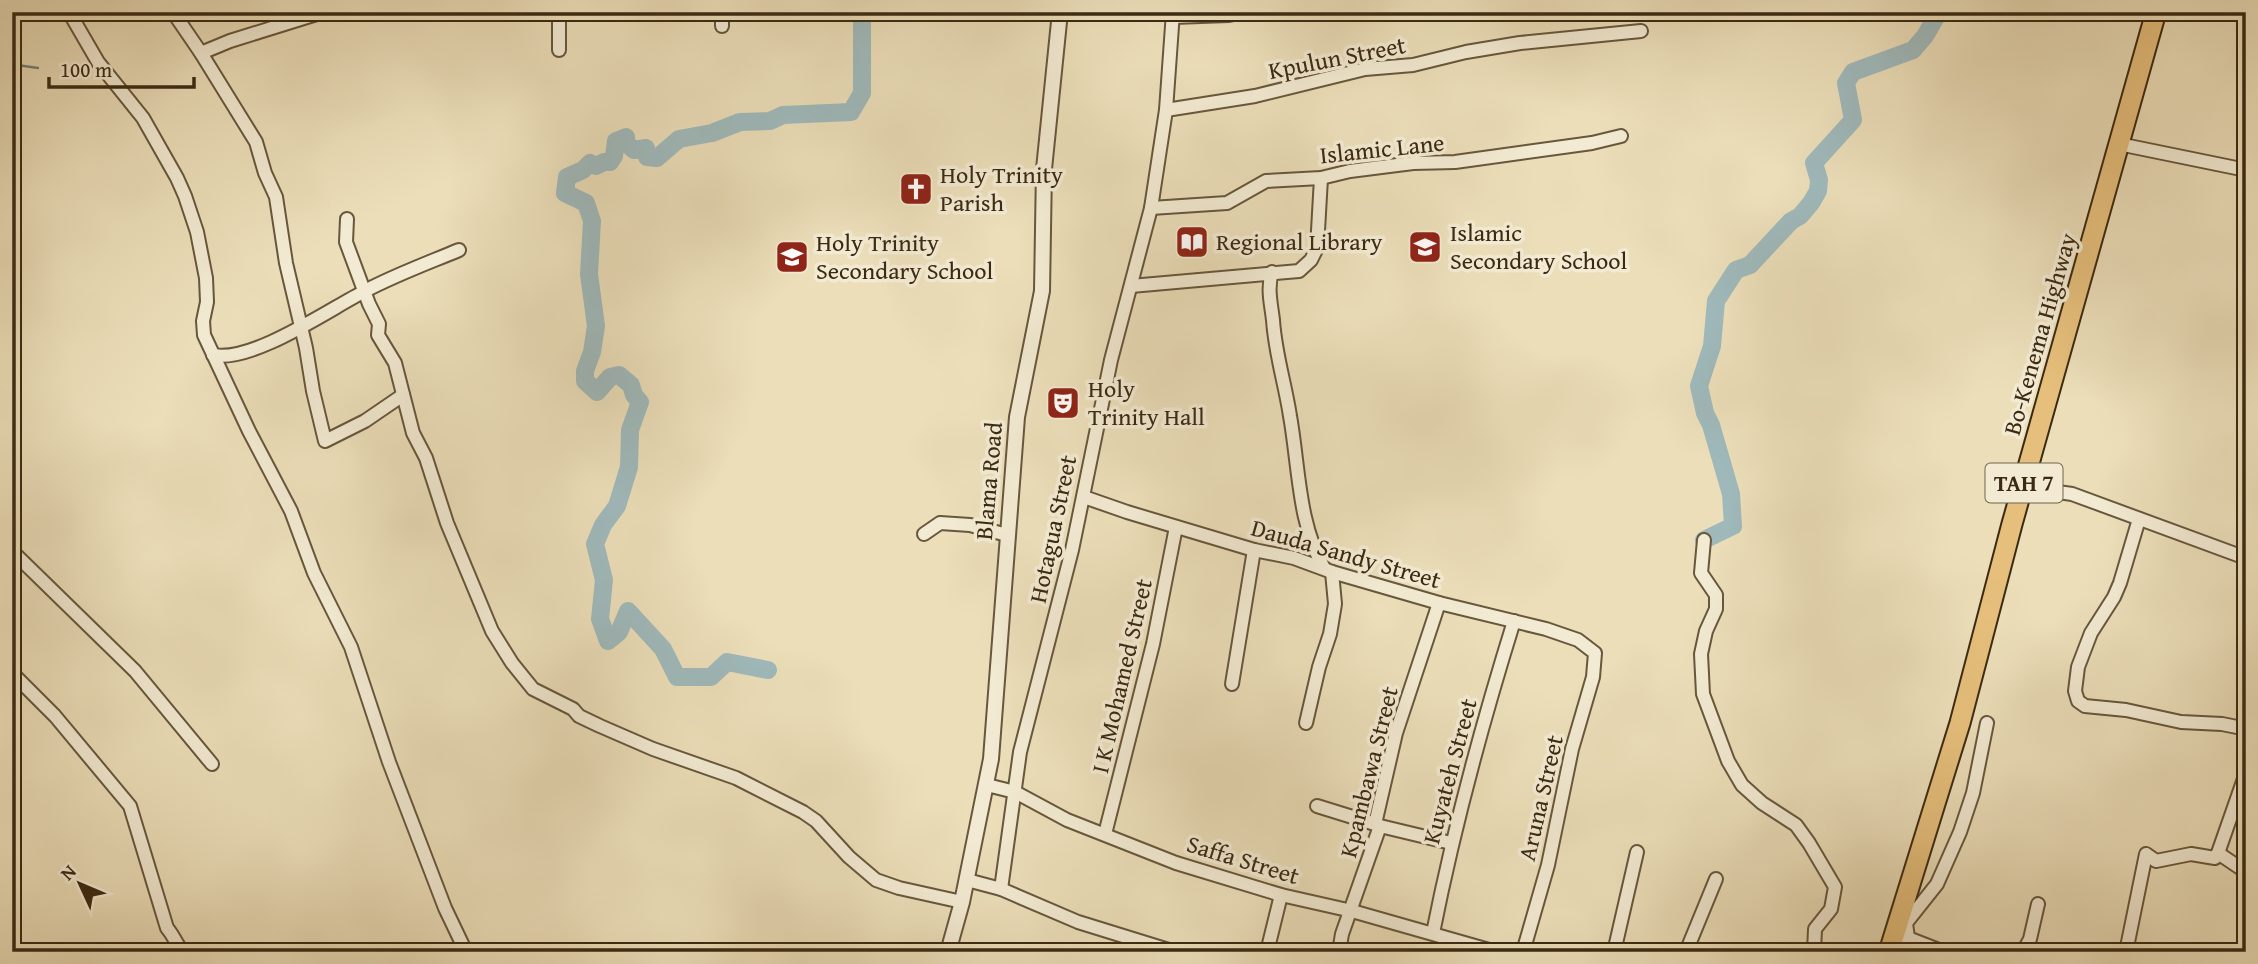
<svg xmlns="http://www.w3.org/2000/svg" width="2258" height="964" viewBox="0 0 2258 964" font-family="'Gentium Book Plus',serif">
<rect width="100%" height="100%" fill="#ebdeb9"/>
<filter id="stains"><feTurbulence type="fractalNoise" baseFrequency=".00286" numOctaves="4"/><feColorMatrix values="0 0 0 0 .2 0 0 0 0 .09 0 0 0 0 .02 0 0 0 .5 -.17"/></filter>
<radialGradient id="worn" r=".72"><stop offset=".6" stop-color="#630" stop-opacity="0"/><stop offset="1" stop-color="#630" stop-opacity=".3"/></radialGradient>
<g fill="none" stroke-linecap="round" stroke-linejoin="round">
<polyline stroke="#778078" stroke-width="2.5" points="12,62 17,65 38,68"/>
<g stroke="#9fb9bb" stroke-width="18">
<polyline points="1704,540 1733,526 1731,494 1711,425 1705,413 1699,386 1712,346 1716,301 1736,270 1750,265 1791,221 1800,216 1811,203 1818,191 1819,180 1814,163 1853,120 1846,83 1853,72 1913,50 1925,36 1939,12"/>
<polyline points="768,670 727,662 711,677 677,677 663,649 628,611 619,632 608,641 600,619 604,580 595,544 603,525 617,506 629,467 630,430 640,402 634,395 631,385 619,375 610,377 597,392 585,381 585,371 592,352 596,326 589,274 592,221 586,203 565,193 567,177 583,170 590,163 596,166 604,162 610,162 614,156 616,141 626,137 626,143 634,150 646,148 647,157 657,158 679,139 712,133 740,122 770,121 783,115 851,112 862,93 862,12"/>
</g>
<defs>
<g id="minor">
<polyline points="69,12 98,62 143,118 177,178 185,196 197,232 206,278 207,302 203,321 204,335 249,431 291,511 314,573 351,647 389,762 445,908 466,952"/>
<polyline points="173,12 201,53 256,142 265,173 276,197 286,263 306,348 313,391 325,441 365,421 403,395"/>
<polyline points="722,12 722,26"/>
<polyline points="1173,17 1229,15 1243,12"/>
<polyline points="559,50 559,12"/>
<polyline points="201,53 230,41 323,12"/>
<polyline points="1166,110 1255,96 1365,69 1413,65 1466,52 1520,43 1641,31"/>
<polyline points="2119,144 2246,170"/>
<polyline points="1151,208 1227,203 1266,181 1321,178 1350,171 1413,163 1455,162 1592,143 1621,136"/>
<polyline points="347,219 346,242 369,304 379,324 378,335 395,363 413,433 426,458 447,523 492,631 512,663 533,689 573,709 579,716 600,726 653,749 736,778 803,812 816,821 849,857 876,880 899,888 962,902"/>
<path d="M1272,272C1267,289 1271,303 1273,320C1275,353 1285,383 1290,416C1299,466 1298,524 1324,568"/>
<polyline points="1131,286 1299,271 1311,260 1317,248 1321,178"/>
<path d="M213,355C252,363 328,310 365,291C395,275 428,263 459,250"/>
<polyline points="2023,487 2072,494 2246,558"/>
<polyline points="1084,497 1127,512 1254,550 1294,558 1332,572 1439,603 1546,629 1578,640 1595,653 1593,677 1572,749 1548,865 1523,952"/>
<polyline points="2139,519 2120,583 2114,597 2091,633 2078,667 2075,691 2078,701 2085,706 2126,710 2181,722 2222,724 2242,728 2246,723"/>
<polyline points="924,534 940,523 970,525 1007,535"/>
<polyline points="1704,540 1701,573 1716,595 1716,609 1706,631 1701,654 1703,694 1728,761 1742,785 1762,803 1796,825 1809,843 1835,887 1831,909 1815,929 1814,952"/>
<polyline points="12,551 135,671 212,764"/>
<path d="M12,673L55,716L130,806L167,928C174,936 176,944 183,952"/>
<polyline points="1232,684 1254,550"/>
<polyline points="1306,723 1319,667 1330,634 1335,604 1332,572"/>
<polyline points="987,785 1015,792 1067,820 1176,863 1281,895 1352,911 1496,952"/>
<polyline points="1317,806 1375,824"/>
<polyline points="1380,826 1451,843"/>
<polyline points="1105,834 1153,644 1176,527"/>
<polyline points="2218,853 2246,773"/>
<polyline points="967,880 1001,889 1078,922 1175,952"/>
<polyline points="1001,889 1020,752 1072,550 1111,360 1151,208 1166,110 1173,12"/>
<path d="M1433,933C1454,827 1482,724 1514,621"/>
<polyline points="1908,938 1906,923 1937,884 1960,832 1973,793 1987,723"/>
<polyline points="1902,940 1908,938 1944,952"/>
<polyline points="1267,952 1281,895"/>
<polyline points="1339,952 1342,934 1380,826 1375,824 1396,733 1439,603"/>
<polyline points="1614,952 1637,852"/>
<polyline points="1686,952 1716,879"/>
<polyline points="2023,952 2030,939 2038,904"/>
<polyline points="2126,952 2146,854 2156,861 2191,854 2215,858 2218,853 2246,872"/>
</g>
<polyline id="tertiary" points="948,952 962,902 991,759 1017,417 1042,291 1044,169 1060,12"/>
<polyline id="trunk" points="1889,952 1960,723 2012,524 2156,12"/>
</defs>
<use href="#minor" stroke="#67573c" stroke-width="16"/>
<use href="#tertiary" stroke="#67573c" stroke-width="18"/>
<use href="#trunk" stroke="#3b2a13" stroke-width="23"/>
<use href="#minor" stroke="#f2ead2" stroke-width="12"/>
<use href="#tertiary" stroke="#f2ead2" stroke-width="14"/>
<use href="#trunk" stroke="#e6bf7c" stroke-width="19"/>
</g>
<defs>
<symbol id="church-square" viewBox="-11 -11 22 22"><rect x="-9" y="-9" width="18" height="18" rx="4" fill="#8f2418" stroke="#f2ead2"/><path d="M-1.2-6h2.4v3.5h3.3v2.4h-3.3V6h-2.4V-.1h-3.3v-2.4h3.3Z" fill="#fff"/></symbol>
<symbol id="library-square" viewBox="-11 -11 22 22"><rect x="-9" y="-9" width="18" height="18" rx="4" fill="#8f2418" stroke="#f2ead2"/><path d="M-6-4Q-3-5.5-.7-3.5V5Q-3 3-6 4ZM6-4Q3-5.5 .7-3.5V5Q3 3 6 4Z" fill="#fff"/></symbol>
<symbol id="school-square" viewBox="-11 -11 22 22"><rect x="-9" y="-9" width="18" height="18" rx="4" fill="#8f2418" stroke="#f2ead2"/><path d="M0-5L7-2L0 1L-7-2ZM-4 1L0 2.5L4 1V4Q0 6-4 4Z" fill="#fff"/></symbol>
<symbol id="theatre-square" viewBox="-11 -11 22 22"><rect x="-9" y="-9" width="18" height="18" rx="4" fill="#8f2418" stroke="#f2ead2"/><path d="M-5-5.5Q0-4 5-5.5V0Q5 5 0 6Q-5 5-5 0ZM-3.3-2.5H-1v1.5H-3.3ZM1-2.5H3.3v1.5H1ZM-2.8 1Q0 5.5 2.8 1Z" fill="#fff"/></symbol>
</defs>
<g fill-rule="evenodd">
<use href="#church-square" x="897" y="170" width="38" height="38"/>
<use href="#library-square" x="1173" y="223" width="38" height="38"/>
<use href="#school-square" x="1406" y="228" width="38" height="38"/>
<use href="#school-square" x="773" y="238" width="38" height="38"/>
<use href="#theatre-square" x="1044" y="384" width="38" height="38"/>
</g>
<g text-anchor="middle" stroke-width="7" stroke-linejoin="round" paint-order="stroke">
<rect fill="#f2ead2" stroke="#72644c" stroke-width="2" x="1985.5" y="463.5" width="77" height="39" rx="5"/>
<g font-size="23" font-weight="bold" fill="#3b2a13">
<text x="2024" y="491">TAH 7</text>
</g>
<g font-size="24" fill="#3b2a13" stroke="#f2ead2">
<text transform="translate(1337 58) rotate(-11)" y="8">Kpulun Street</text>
<text transform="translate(1382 149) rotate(-6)" y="8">Islamic Lane</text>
<text transform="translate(2040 334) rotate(-74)" y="8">Bo-Kenema Highway</text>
<text transform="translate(989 481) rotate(-85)" y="8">Blama Road</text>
<text transform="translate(1053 529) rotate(-78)" y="8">Hotagua Street</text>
<text transform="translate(1346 554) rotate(16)" y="8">Dauda Sandy Street</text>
<text transform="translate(1122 676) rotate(-77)" y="8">I K Mohamed Street</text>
<text transform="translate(1450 771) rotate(-75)" y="8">Kuyateh Street</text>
<text transform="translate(1369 772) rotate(-76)" y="8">Kpambawa Street</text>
<text transform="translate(1541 798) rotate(-77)" y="8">Aruna Street</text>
<text transform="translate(1243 860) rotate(17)" y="8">Saffa Street</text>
</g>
<g font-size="24" fill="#3b2a13" stroke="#f2ead2" text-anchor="start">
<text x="940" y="183">Holy Trinity<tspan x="940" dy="28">Parish</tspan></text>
<text x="1450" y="241">Islamic<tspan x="1450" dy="28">Secondary School</tspan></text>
<text x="1216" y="250">Regional Library</text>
<text x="816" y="251">Holy Trinity<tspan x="816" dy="28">Secondary School</tspan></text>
<text x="1088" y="397">Holy<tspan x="1088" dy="28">Trinity Hall</tspan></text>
</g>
</g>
<rect width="2258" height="964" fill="none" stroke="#ebdeb9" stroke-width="42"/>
<rect x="14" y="14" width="2230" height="936" fill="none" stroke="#3b2a13" stroke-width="3.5"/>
<rect x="21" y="21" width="2216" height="922" fill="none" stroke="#3b2a13" stroke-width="2"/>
<g transform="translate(80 884) rotate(314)" stroke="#f2ead2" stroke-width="5" paint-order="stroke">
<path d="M0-5L12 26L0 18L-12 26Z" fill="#3b2a13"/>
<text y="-10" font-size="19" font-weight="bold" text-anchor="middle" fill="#3b2a13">N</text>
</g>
<path d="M49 77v10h145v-10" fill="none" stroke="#3b2a13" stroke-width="3.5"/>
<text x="60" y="77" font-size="21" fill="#3b2a13" stroke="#f2ead2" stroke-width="5" paint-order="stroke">100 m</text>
<rect width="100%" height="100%" filter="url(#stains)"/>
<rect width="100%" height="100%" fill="url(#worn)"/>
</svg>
